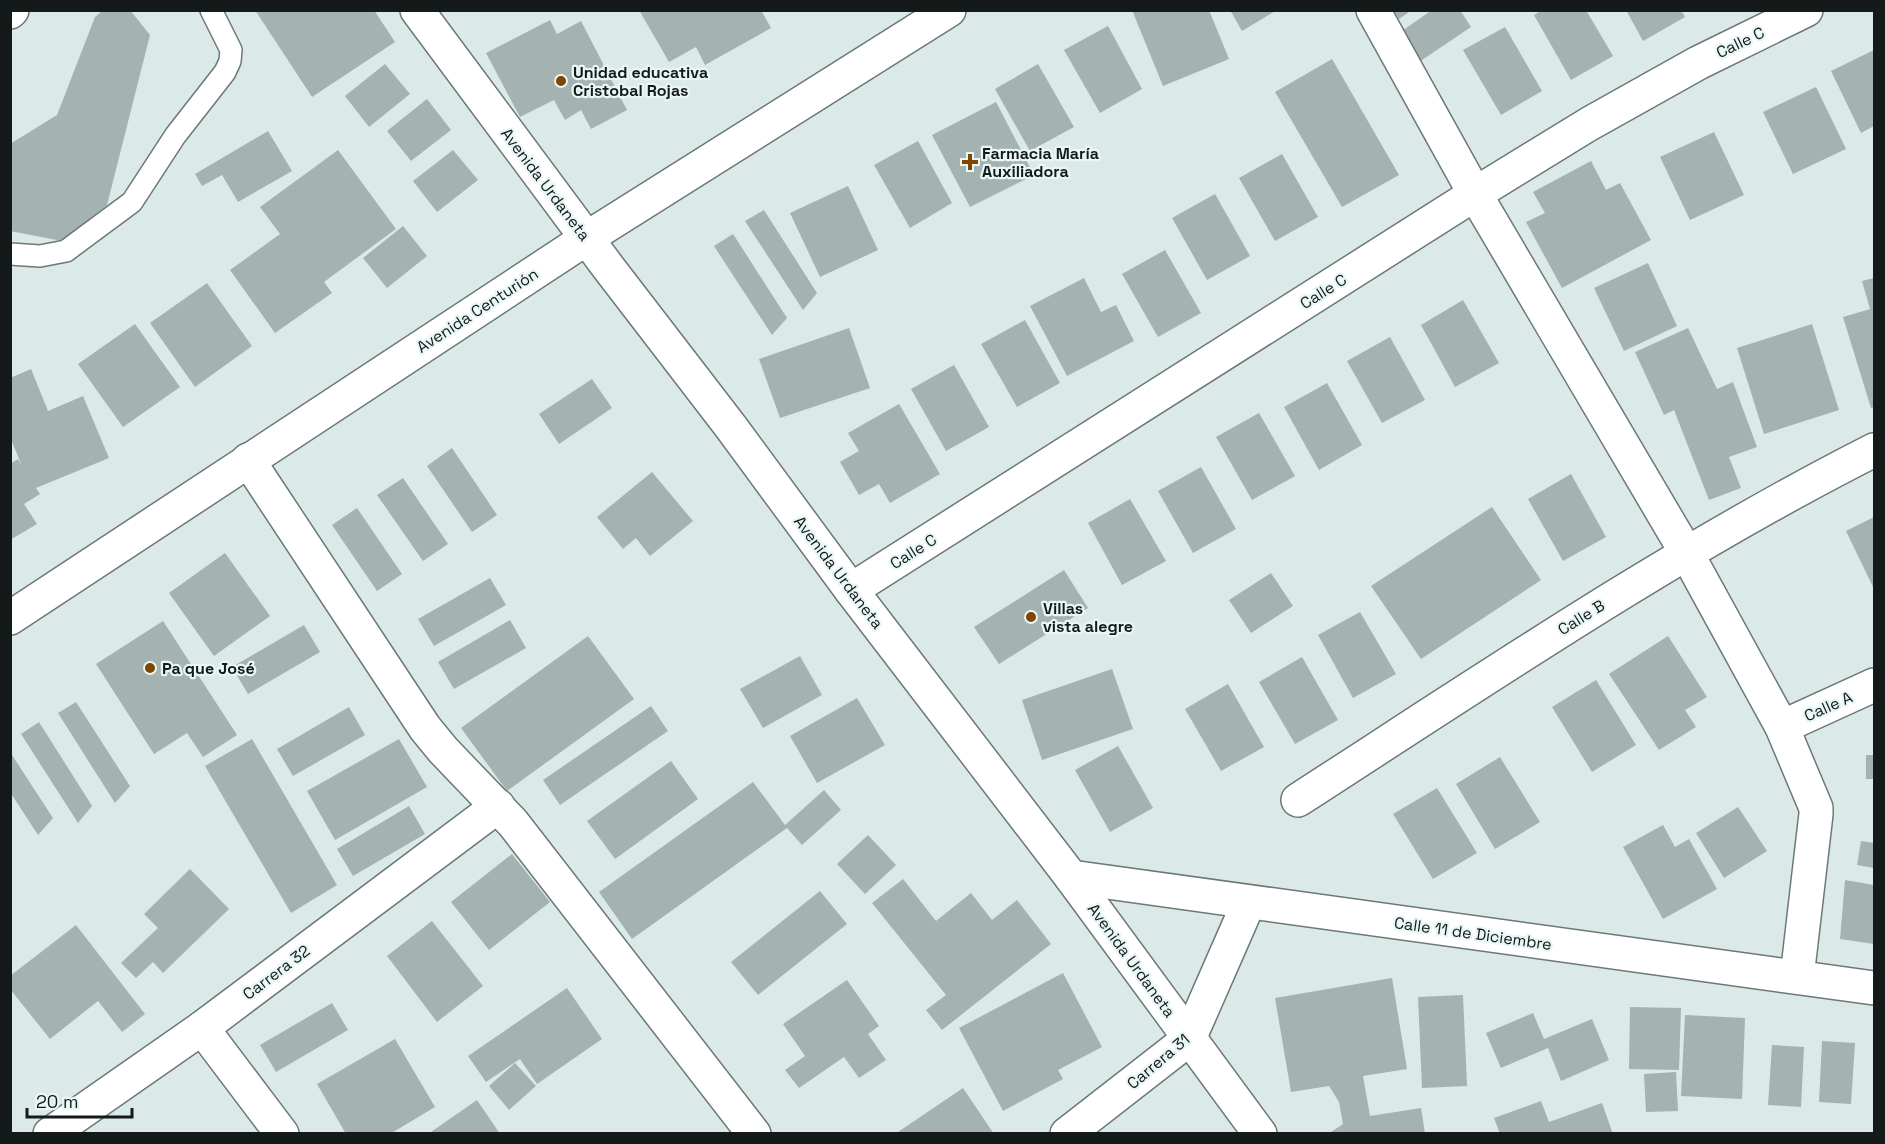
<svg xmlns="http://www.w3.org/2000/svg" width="1885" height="1144" viewBox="0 0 1885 1144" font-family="'Space Grotesk',sans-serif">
<rect width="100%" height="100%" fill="#dbeae9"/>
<g fill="#a4b2b1">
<polygon points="103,10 130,10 150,35 107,205 62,241 10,231 10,144 57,115 95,17"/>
<polygon points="255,10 374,10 395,42 312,97"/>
<polygon points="639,10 761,10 771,28 705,65 696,47 669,62"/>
<polygon points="1132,10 1209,10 1229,59 1163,86"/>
<polygon points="1230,10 1277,10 1242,31"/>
<polygon points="1393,10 1412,10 1399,19"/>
<polygon points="1432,10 1460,10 1471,27 1419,62 1399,33"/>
<polygon points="1542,10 1586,10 1613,56 1571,80 1534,15"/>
<polygon points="1626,10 1681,10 1685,17 1643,41"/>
<polygon points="550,20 557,34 581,21 627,110 591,129 581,110 565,120 554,100 520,117 486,53"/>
<polygon points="1108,26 1142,89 1100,113 1064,50"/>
<polygon points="1505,27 1542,91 1501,115 1463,50"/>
<polygon points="1874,50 1874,126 1861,133 1831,71"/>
<polygon points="1332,59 1399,175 1342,207 1275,92"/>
<polygon points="385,64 410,94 369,127 345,96"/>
<polygon points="1038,64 1074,127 1030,151 995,89"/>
<polygon points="1816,87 1846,149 1793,174 1763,112"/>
<polygon points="427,99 451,130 411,161 387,131"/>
<polygon points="996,102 1034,175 970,207 932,135"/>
<polygon points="268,131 292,171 238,202 222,175 202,186 195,174"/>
<polygon points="1714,132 1744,195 1690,220 1660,157"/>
<polygon points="918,141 952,203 910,228 874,165"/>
<polygon points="338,150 396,229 324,282 332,293 275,333 230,270 280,234 260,207"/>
<polygon points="453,150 478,180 437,212 413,181"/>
<polygon points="1282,154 1318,217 1275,241 1239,178"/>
<polygon points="1591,161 1606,190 1620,183 1651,240 1562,288 1526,222 1545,213 1533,192"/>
<polygon points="848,186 878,250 820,277 790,213"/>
<polygon points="1215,194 1250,256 1207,280 1172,218"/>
<polygon points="764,210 817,293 803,310 745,221"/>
<polygon points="403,226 427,256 387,288 363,258"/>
<polygon points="733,234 787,318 772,335 714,246"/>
<polygon points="1165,250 1201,313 1158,337 1122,274"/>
<polygon points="1648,263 1677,326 1624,351 1594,288"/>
<polygon points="1084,278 1101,312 1116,305 1134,341 1067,376 1030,306"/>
<polygon points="1874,278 1874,407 1871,408 1843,317 1870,309 1862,281"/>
<polygon points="207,283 252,346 195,387 150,323"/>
<polygon points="1463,300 1499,363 1455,387 1421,325"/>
<polygon points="1025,320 1060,383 1017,407 981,344"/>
<polygon points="135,324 180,387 123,427 78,364"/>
<polygon points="1812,324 1839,410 1764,434 1737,348"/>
<polygon points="849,328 870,388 780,418 759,359"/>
<polygon points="1688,328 1717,389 1733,382 1757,447 1729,457 1741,488 1709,500 1674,410 1664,415 1635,352"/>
<polygon points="1390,337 1425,400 1382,423 1347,361"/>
<polygon points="954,365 989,427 946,451 911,389"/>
<polygon points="31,369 48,411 83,396 109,458 36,488 40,494 24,504 37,524 10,540 10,464 18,459 22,466 10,437 10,378"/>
<polygon points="592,379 612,408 559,444 539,414"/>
<polygon points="1327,383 1362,445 1319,470 1284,407"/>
<polygon points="899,404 940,474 890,503 879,484 859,495 840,462 859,451 848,433"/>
<polygon points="1259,413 1295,476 1252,500 1216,437"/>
<polygon points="452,448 497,515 472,532 427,466"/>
<polygon points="1201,467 1236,529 1193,553 1158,491"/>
<polygon points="652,472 693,521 650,556 636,538 623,549 597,517"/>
<polygon points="1571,474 1606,537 1563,561 1528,499"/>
<polygon points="403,478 448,544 423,561 377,495"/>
<polygon points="1130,499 1166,561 1122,585 1088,523"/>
<polygon points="1492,507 1541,580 1421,659 1371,586"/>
<polygon points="357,508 402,574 377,591 332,525"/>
<polygon points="1874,517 1874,589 1846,531"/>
<polygon points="225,553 270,616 214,656 169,593"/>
<polygon points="1064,570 1088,608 999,664 974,627"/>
<polygon points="1271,573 1293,606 1251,633 1229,600"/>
<polygon points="490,578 506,605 434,646 418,619"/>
<polygon points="1360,612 1396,674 1353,698 1318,635"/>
<polygon points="510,620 526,648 454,689 438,662"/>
<polygon points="163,621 237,735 203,757 187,733 154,754 96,664"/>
<polygon points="304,625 320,652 248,694 232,667"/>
<polygon points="588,636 634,699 507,791 461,728"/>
<polygon points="1668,636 1707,697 1685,710 1696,727 1659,750 1609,674"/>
<polygon points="800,656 822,695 763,728 740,689"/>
<polygon points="1302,657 1338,720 1295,744 1259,682"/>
<polygon points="1112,669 1133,729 1042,760 1022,700"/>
<polygon points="1596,680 1636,745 1592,772 1552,707"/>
<polygon points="1228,684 1264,747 1221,771 1185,709"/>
<polygon points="857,698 885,745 817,783 790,736"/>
<polygon points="76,702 130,786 115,803 58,713"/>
<polygon points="651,706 668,731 560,805 543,780"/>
<polygon points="349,707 365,735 293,776 277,749"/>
<polygon points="39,722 92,806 78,823 21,734"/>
<polygon points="252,739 337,885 291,913 205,766"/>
<polygon points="399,739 427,787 335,840 307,791"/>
<polygon points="1118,746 1153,808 1110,832 1075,770"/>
<polygon points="10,752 53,818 38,835 10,792"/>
<rect x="1866" y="755" width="8" height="24"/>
<polygon points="1500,757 1540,822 1495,849 1456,784"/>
<polygon points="671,761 698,799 615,859 587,821"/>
<polygon points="753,782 785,825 824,790 841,810 802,845 787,828 632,939 599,892"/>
<polygon points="1437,788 1477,853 1433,879 1393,814"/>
<polygon points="409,806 425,834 353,876 337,849"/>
<polygon points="1738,807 1767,851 1724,878 1696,833"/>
<polygon points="1663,825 1675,847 1689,839 1717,889 1663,919 1623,847"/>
<polygon points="868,835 896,865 865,894 837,864"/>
<polygon points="1861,841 1874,843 1874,868 1857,865"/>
<polygon points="512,854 550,902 489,950 451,902"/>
<polygon points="190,869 229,909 163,973 153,962 136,978 121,963 158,928 144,914"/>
<polygon points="903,879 936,921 971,893 992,920 1017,900 1051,944 942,1030 926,1010 946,995 872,903"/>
<polygon points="1845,880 1874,885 1874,944 1840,939"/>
<polygon points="820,891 847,924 758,995 731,962"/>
<polygon points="432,921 483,986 437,1022 387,956"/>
<polygon points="76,925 145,1014 122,1032 98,1001 50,1039 10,989 10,976"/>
<polygon points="1063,973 1102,1047 1058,1070 1063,1079 1003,1111 959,1028"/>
<polygon points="1392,978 1407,1069 1363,1076 1370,1116 1421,1108 1425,1134 1328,1134 1343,1124 1339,1102 1329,1086 1291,1092 1275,998"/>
<polygon points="847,980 879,1026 868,1034 886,1060 859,1078 844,1057 799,1088 785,1070 805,1056 783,1024"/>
<polygon points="567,988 602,1039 537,1084 520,1059 486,1082 468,1056"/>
<polygon points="1463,995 1467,1086 1422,1088 1418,997"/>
<polygon points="332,1003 348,1030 276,1072 260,1045"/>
<polygon points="1630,1007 1681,1008 1679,1070 1629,1069"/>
<polygon points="1533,1013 1544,1039 1592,1019 1609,1060 1561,1081 1548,1048 1501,1068 1486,1033"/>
<polygon points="1685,1015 1745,1018 1742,1099 1681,1096"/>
<polygon points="395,1039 435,1107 390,1134 346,1134 317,1084"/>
<polygon points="1822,1041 1855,1043 1851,1104 1819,1102"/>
<polygon points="1772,1045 1804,1047 1801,1107 1768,1105"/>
<polygon points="515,1063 536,1086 509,1110 489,1086"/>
<polygon points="1676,1072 1678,1111 1646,1112 1644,1074"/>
<polygon points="963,1088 994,1134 895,1134"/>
<polygon points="477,1100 500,1134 428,1134"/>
<polygon points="1541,1101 1549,1122 1602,1103 1613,1134 1500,1134 1494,1118"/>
</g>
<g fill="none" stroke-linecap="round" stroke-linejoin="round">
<defs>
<polyline id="service" points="10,254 40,256 66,251 132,202 175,136 225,72 230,61 231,50 211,10"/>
<g id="minor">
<polyline points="417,10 608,267 731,427 851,590 1071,877 1260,1134"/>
<polyline points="1373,10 1475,194 1686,552 1782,727 1816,808 1816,814 1797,977"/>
<polyline points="10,12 12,10"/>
<polyline points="248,460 425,728 443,750 513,823 754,1134"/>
<polyline points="851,590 1475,194 1589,124 1698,63 1806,10"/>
<polyline points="10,618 587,238 949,10"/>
<polyline points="1782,727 1874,685"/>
<path d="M1298,800C1487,678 1673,552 1874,450"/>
<polyline points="1071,877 1874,988"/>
<polyline points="202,1028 282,1134"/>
<polyline points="50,1134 202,1028 498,806"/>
<polyline points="1067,1134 1189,1039 1249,902"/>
</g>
</defs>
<use href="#service" stroke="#6b7877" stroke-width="24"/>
<use href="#minor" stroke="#6b7877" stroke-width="36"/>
<use href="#service" stroke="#fff" stroke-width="21"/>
<use href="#minor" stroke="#fff" stroke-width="33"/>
</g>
<g fill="#824501" stroke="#e8f7f6" stroke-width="2">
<circle cx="561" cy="81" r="6"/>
<path d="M967 153h6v6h6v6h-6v6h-6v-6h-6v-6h6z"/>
<circle cx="1031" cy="617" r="6"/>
<circle cx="150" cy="668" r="6"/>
</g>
<g text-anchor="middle" stroke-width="4.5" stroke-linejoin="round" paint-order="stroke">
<g font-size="16" fill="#141919" stroke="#e8f7f6">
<text transform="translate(1740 42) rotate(-26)" y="6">Calle C</text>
<text transform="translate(546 184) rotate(53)" y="6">Avenida Urdaneta</text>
<text transform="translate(1323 291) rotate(-32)" y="6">Calle C</text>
<text transform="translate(477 310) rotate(-33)" y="6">Avenida Centurión</text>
<text transform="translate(913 551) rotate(-32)" y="6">Calle C</text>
<text transform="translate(839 572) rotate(53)" y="6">Avenida Urdaneta</text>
<text transform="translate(1581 617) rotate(-32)" y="6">Calle B</text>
<text transform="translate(1828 706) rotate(-24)" y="6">Calle A</text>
<text transform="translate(1473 933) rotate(8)" y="6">Calle 11 de Diciembre</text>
<text transform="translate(1132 960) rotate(54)" y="6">Avenida Urdaneta</text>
<text transform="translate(276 972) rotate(-37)" y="6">Carrera 32</text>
<text transform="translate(1158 1061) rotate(-40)" y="6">Carrera 31</text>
</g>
<g font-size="16" font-weight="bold" fill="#141919" stroke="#e8f7f6" text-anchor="start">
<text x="573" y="78">Unidad educativa<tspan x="573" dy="18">Cristobal Rojas</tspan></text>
<text x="982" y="159">Farmacia María<tspan x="982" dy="18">Auxiliadora</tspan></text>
<text x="1043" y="614">Villas<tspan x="1043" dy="18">vista alegre</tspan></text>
<text x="162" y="674">Pa que José</text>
</g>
</g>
<rect width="1885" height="1144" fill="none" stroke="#141919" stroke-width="24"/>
<path d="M27 1108v9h105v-9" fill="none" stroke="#141919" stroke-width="3"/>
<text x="36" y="1108" font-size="18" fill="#141919" stroke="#e8f7f6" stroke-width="4.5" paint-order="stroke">20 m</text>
</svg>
